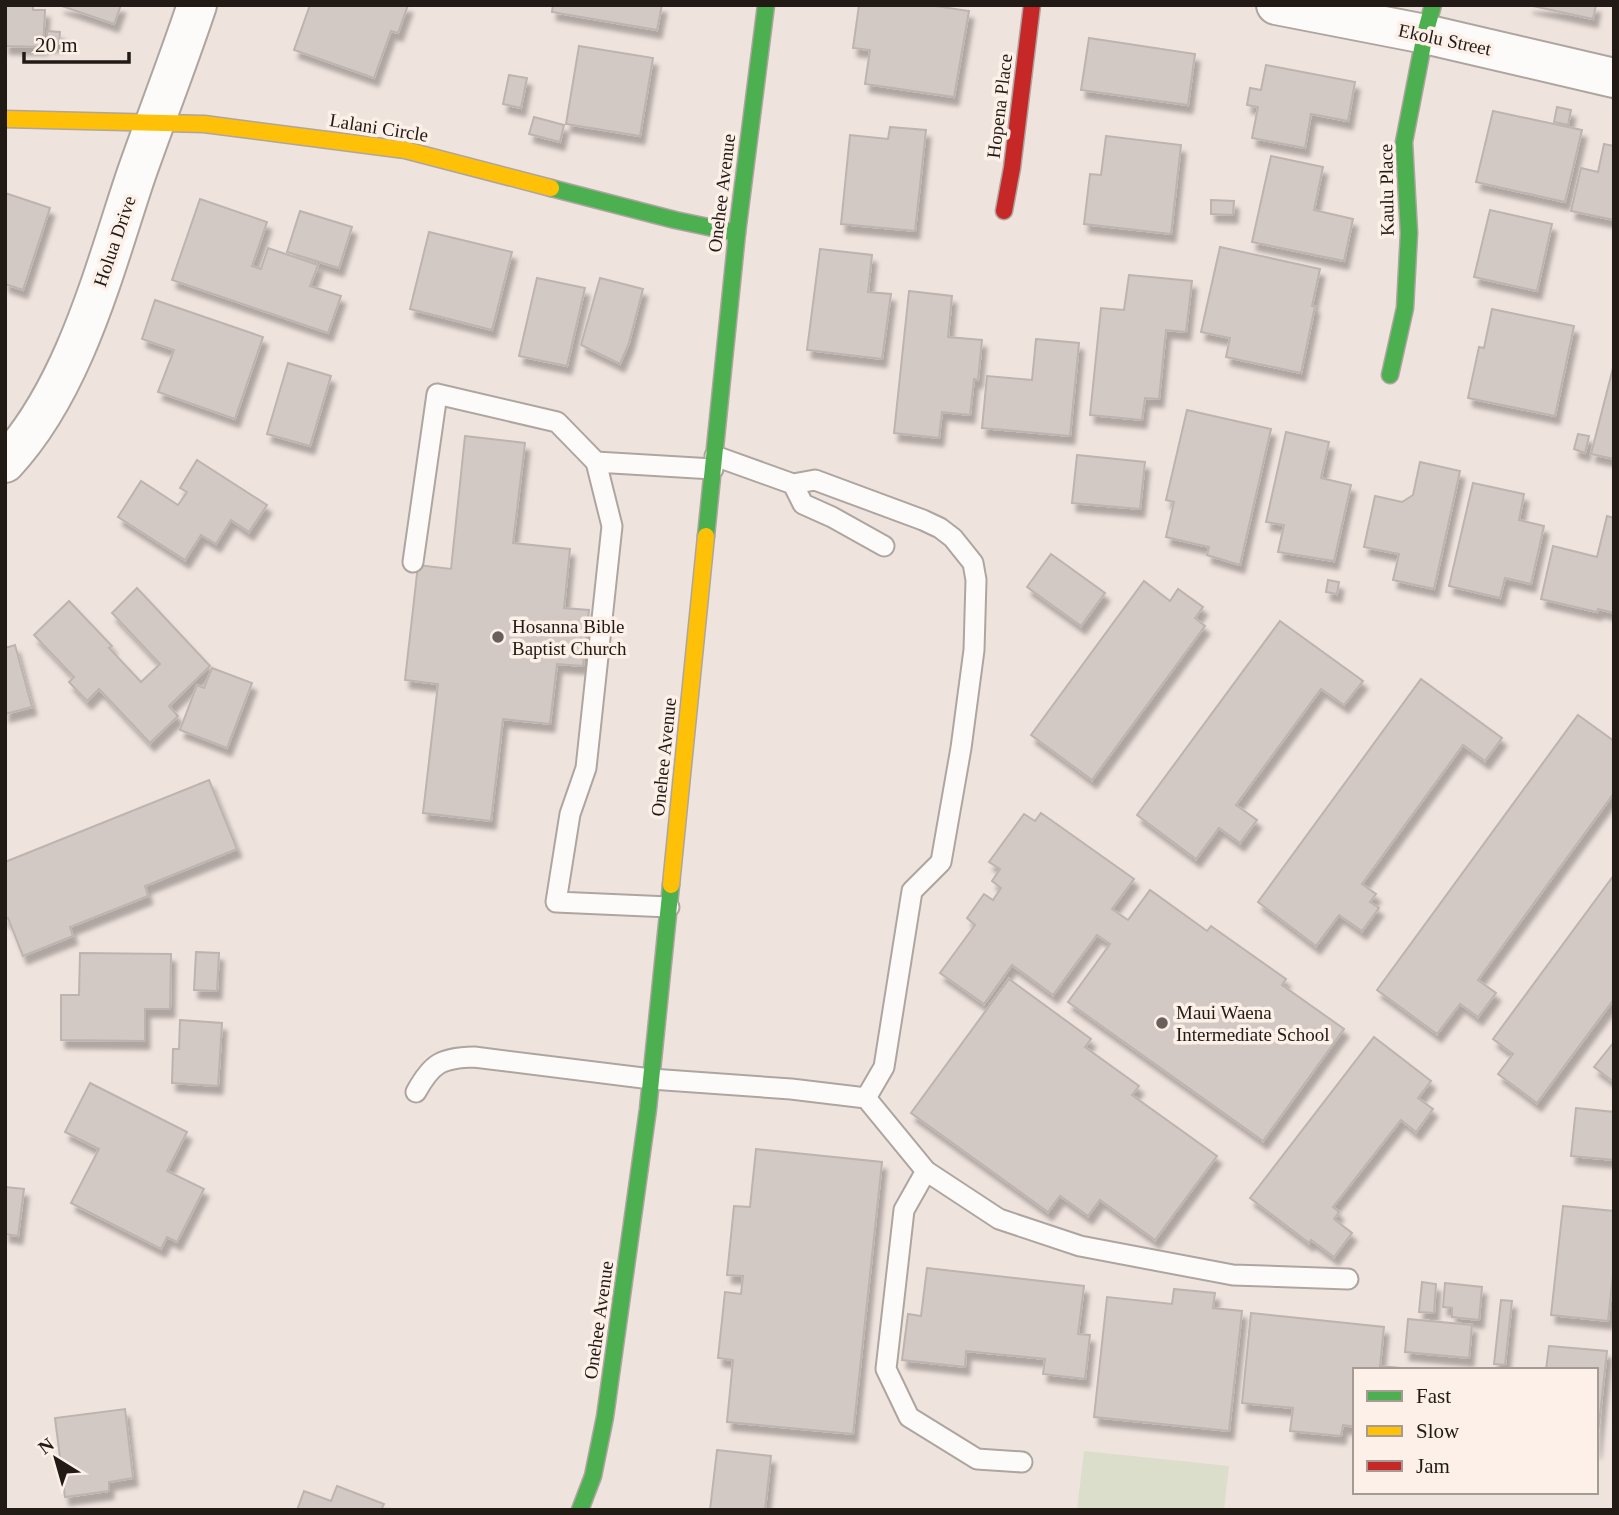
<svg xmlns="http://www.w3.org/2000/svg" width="1619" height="1515" viewBox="0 0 1619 1515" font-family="Georgia,serif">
<defs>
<filter id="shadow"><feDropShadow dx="4.5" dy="8" stdDeviation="2" flood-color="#0004"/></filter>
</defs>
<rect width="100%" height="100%" fill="#efe3dd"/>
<polygon fill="#dadecb" points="1084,1451 1229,1466 1224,1510 1077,1510"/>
<g fill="#d2c9c4" stroke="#bdb4af" stroke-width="2" filter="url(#shadow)">
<polygon points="5,5 33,5 33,10 45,10 43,47 5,46"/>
<polygon points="59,5 121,5 114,24"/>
<polygon points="310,5 408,5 398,33 391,31 374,78 294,50"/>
<polygon points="553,5 662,5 657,30 552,12"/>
<polygon points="859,5 929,5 969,11 954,97 865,84 870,50 853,48"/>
<polygon points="1528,5 1596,5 1593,19"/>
<polygon points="47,31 60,32 59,44 47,44"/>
<polygon points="1089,38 1195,54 1188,105 1081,90"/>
<polygon points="579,46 653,58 640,136 566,124"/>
<polygon points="1266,65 1355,82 1348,121 1311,114 1305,148 1252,138 1258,107 1247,105 1250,88 1261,90"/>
<polygon points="509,75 527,78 521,108 503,104"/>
<polygon points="1557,107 1571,110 1568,125 1554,122"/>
<polygon points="1493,111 1582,130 1565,202 1476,182"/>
<polygon points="534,117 564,125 560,142 529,134"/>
<polygon points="890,127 926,130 915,231 841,224 850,135 888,139"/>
<polygon points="1106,136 1181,145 1171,234 1084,224 1090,174 1101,175"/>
<polygon points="1604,144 1614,146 1614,220 1571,211 1581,168 1598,172"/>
<polygon points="1271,156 1323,167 1314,210 1353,219 1344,261 1252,242"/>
<polygon points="5,193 50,208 23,290 5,284"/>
<polygon points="200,199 267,222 252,266 261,269 268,248 318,265 310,286 341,296 328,333 172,280"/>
<polygon points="1211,200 1234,201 1233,215 1211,214"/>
<polygon points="1490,210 1552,224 1537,291 1474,277"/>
<polygon points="300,211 352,227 339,268 287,252"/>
<polygon points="429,232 512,252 492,330 410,309"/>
<polygon points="1220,247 1320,269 1312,306 1315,306 1301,373 1226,357 1230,338 1201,332"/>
<polygon points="820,249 872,255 868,292 891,294 882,359 807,350"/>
<polygon points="1129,275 1192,281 1186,332 1166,330 1159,399 1145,398 1142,420 1090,415 1101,308 1124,310"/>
<polygon points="537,278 585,288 567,366 519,356"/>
<polygon points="600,278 643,289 629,343 620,364 581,345"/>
<polygon points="909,291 952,296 948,337 982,340 978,380 974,379 970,415 942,412 939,438 894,433"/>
<polygon points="155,300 263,337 235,419 158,392 174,350 142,339"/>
<polygon points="1492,309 1574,326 1555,416 1468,398 1479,347 1484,348"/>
<polygon points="1036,339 1079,343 1070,436 982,428 987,376 1032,380"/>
<polygon points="288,363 331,376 310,446 267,434"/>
<polygon points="1614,364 1614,459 1591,454"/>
<polygon points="1187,410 1271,429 1240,565 1207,555 1209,547 1166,537 1174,502 1166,500"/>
<polygon points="1286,432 1329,442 1321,478 1351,485 1334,561 1278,552 1284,525 1266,522"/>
<polygon points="1578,434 1589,436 1585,453 1574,449"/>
<polygon points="465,436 525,443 513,543 570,549 564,608 589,610 583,666 557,664 550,724 503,719 491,821 423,813 438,684 405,680 418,565 451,569"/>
<polygon points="1077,455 1145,462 1140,509 1072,503"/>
<polygon points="197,460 267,505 249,532 231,520 216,544 201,535 185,560 118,517 141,481 178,505 187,492 180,488"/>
<polygon points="1420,462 1460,471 1434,589 1393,580 1399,554 1364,547 1375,496 1402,502 1413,495"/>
<polygon points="1473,483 1524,494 1519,520 1544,526 1531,584 1505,578 1500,598 1449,586"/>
<polygon points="1607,516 1614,518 1614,613 1598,609 1597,612 1541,599 1553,546 1597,557"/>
<polygon points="1051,554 1105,593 1081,626 1027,587"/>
<polygon points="1328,580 1339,582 1337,594 1326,592"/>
<polygon points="1144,581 1170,601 1178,589 1203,607 1195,618 1205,626 1092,780 1031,735"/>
<polygon points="137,588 210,666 169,706 178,716 150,743 99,689 87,701 69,682 74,677 34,635 69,601 112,646 109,648 141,682 160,664 112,613"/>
<polygon points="1280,621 1363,681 1344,705 1321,689 1236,805 1257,820 1240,843 1219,828 1196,859 1137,815"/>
<polygon points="15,645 32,707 5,714 5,648"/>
<polygon points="212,668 252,683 227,748 180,730 197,685 204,688"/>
<polygon points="1421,679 1502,738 1485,761 1463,745 1362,884 1376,894 1370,902 1379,908 1362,931 1339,915 1316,946 1258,902"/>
<polygon points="1578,715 1614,741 1614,793 1478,980 1496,993 1478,1017 1460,1004 1437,1034 1377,990"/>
<polygon points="209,780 237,849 145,886 148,896 70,927 73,936 23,956 8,918 5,919 5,862"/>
<polygon points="1041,813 1134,879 1112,909 1128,920 1150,890 1207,931 1211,926 1286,979 1282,985 1344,1029 1263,1141 1068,1002 1110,944 1097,935 1053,995 1012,965 984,1004 940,973 975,925 967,918 984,894 993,900 1001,888 992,881 1000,869 989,862 1024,814 1035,821"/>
<polygon points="1614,875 1614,999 1537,1103 1498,1074 1513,1054 1493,1039"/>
<polygon points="196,952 219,953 217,991 194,990"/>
<polygon points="80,953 171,954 170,1009 145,1009 145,1041 61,1040 61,995 79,995"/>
<polygon points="1009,979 1091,1039 1085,1047 1139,1086 1132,1095 1217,1156 1155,1240 1100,1200 1088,1216 1060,1196 1048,1212 911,1113"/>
<polygon points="180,1020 222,1023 218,1086 172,1083 173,1049 179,1049"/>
<polygon points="1374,1037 1431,1081 1418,1098 1433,1109 1416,1132 1401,1120 1333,1207 1339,1212 1334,1219 1352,1233 1334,1257 1311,1240 1309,1243 1250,1198"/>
<polygon points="1614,1042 1614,1082 1594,1067"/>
<polygon points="90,1083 187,1132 167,1171 204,1189 177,1242 167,1237 161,1249 71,1203 99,1149 65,1132"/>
<polygon points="1576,1108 1614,1112 1614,1160 1571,1156"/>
<polygon points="756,1149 882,1162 853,1434 727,1422 733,1360 718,1358 725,1292 741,1294 743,1276 727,1275 734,1206 750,1207"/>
<polygon points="5,1187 24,1189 18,1236 5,1234"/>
<polygon points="1563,1206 1614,1211 1614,1265 1608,1321 1551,1315"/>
<polygon points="927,1268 1084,1286 1078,1334 1090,1335 1085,1379 1043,1374 1045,1359 966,1351 965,1367 902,1360 908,1314 921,1316"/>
<polygon points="1422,1282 1436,1284 1434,1313 1419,1312"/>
<polygon points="1445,1283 1482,1287 1479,1320 1452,1317 1452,1308 1443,1307"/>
<polygon points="1174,1289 1215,1293 1213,1308 1242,1311 1229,1431 1094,1417 1107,1297 1172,1304"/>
<polygon points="1501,1300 1512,1301 1505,1365 1494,1364"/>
<polygon points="1251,1313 1384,1327 1380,1366 1421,1370 1355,1370 1355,1427 1343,1425 1341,1436 1290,1431 1293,1408 1242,1403"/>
<polygon points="1408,1319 1472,1325 1469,1358 1405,1352"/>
<polygon points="1549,1346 1607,1351 1596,1451 1596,1370 1546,1370"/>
<polygon points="125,1409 133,1478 109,1482 109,1491 65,1497 55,1418"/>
<polygon points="717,1450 771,1456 765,1510 710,1510"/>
<polygon points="337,1486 384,1504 381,1510 297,1510 304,1491 331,1501"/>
</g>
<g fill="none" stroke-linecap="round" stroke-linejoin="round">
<defs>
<g id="lane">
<polyline points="715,456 793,484 815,480 923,520 940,528 953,538 973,563 976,580 974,650 961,748 941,862 912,891 884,1067 866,1098"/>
<polyline points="793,484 803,504 832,517 884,546"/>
<polyline points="413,562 437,394 557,422 596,462"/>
<polyline points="669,907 556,902 570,814 586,768 612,526 596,462 713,469"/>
<path d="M416,1092C432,1063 441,1058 474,1057L651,1079L791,1089L866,1098L926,1171L999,1219L1080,1246L1233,1275L1348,1279"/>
<polyline points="926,1171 904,1210 886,1369 909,1417 977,1459 1022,1462"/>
</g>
<g id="street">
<polyline points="1276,5 1425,34 1614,78"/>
<path d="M5,463C75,388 104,270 136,175C156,118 178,62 197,5"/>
</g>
<g id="fast">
<polyline points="551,188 675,220 737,233"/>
<polyline points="1390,375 1405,308 1409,233 1404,142 1425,34 1433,5"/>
<polyline points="706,536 737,233 766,5"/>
<polyline points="580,1510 593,1476 605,1417 648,1109 671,885"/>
</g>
<g id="slow">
<polyline points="5,119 204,124 405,150 551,188"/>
<polyline points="671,885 706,536"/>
</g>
<polyline id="jam" points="1004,211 1012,168 1032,5"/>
</defs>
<use href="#lane" stroke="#aea5a0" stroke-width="23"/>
<use href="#street" stroke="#aea5a0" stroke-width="42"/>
<use href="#fast" stroke="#aea5a0" stroke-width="19"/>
<use href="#slow" stroke="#aea5a0" stroke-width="19"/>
<use href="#jam" stroke="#aea5a0" stroke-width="19"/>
<use href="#lane" stroke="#fdfbfa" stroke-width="19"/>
<use href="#street" stroke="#fdfbfa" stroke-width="38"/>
<use href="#fast" stroke="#4caf50" stroke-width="16"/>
<use href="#slow" stroke="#ffc107" stroke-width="16"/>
<use href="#jam" stroke="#c62828" stroke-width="16"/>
</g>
<g fill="#69605b" stroke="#fdf0e9" stroke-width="2.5">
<circle cx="498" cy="637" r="7"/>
<circle cx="1162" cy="1023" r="7"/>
</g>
<g text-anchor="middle" stroke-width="7" stroke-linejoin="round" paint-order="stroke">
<g font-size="19" fill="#211a15" stroke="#fdf0e9">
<text transform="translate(1445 39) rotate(12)" y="7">Ekolu Street</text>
<text transform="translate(999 106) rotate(-83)" y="7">Hopena Place</text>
<text transform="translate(379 127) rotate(9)" y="7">Lalani Circle</text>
<text transform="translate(1386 190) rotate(-91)" y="7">Kaulu Place</text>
<text transform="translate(721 193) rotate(-83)" y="7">Onehee Avenue</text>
<text transform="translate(114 241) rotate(-71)" y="7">Holua Drive</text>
<text transform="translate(663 757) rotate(-84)" y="7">Onehee Avenue</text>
<text transform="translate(598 1320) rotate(-82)" y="7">Onehee Avenue</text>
</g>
<g font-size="19" fill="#211a15" stroke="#fdf0e9" text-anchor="start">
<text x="512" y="633">Hosanna Bible<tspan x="512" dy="22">Baptist Church</tspan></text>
<text x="1176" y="1019">Maui Waena<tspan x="1176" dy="22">Intermediate School</tspan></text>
</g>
</g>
<rect width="1619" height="1515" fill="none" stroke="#211a15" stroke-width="14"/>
<rect x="1353" y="1368" width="245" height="126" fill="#fdf0e9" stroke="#a59a94" stroke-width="2"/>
<rect x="1367" y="1391" width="35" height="10" fill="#4caf50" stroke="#a59a94" stroke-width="2"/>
<text x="1416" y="1403" font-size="21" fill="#211a15">Fast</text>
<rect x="1367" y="1426" width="35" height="10" fill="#ffc107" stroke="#a59a94" stroke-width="2"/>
<text x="1416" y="1438" font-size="21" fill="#211a15">Slow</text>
<rect x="1367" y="1461" width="35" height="10" fill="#c62828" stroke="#a59a94" stroke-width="2"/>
<text x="1416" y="1473" font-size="21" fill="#211a15">Jam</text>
<g transform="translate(56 1459) rotate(323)" stroke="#fdf0e9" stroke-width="5" paint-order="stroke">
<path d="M0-5L12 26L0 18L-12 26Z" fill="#211a15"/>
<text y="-10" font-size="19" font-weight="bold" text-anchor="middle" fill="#211a15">N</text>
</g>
<path d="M24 52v10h105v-10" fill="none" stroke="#211a15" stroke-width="3.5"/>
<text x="35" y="52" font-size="21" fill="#211a15" stroke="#fdf0e9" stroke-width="5" paint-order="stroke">20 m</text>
</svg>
